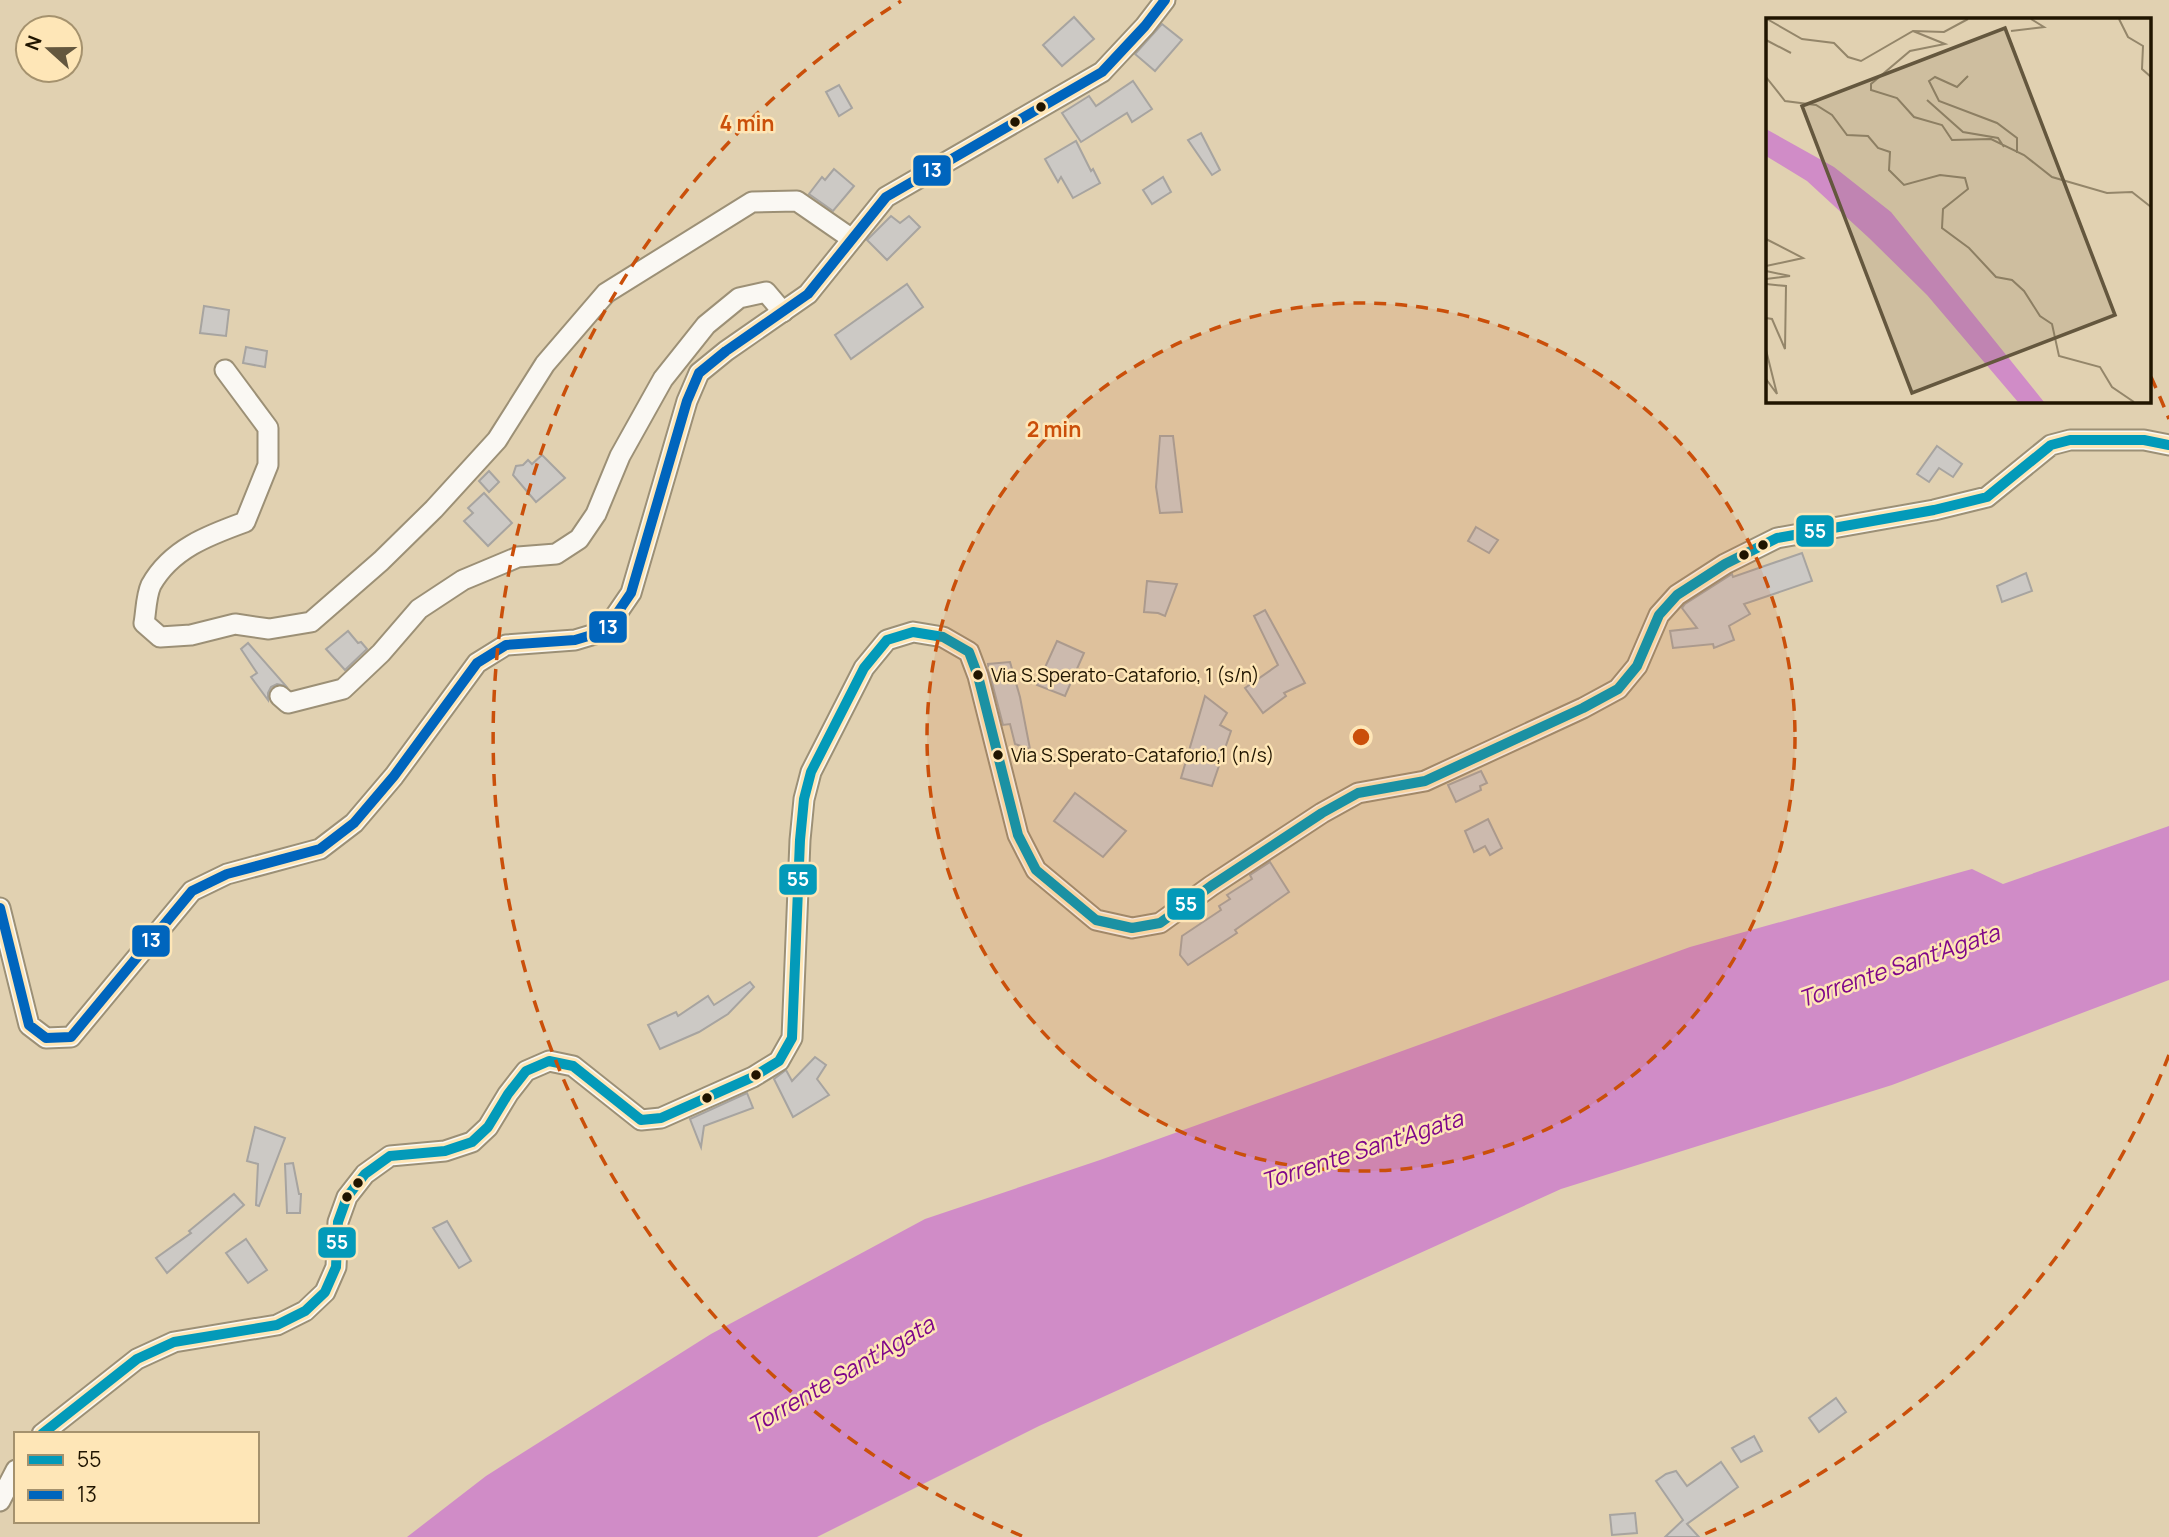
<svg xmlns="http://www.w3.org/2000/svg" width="2169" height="1537" viewBox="0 0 2169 1537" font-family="Manrope,sans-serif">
<rect width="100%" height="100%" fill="#e1d1b1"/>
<polygon fill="#d08cc7" points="2169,826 2169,980 1892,1085 1561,1189 1039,1426 817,1537 407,1537 486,1476 711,1334 925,1219 1100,1160 1690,947 1972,869 2003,884"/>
<g fill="#ccc9c5" stroke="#a7a4a0" stroke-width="2">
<polygon points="1074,17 1094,39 1062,66 1043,45"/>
<polygon points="1162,24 1182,40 1155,71 1135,54"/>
<polygon points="1133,81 1152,109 1132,122 1127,113 1081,142 1062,113 1089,96 1096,106"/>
<polygon points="839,85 852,108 839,116 826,92"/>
<polygon points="1201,133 1220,170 1212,175 1188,140"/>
<polygon points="1076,141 1091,171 1093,169 1100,183 1073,198 1061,177 1058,182 1045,159"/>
<polygon points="834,169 854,186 833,211 809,194 822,177 825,180"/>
<polygon points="1163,177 1171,192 1152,204 1143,190"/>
<polygon points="891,216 900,223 909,216 920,227 887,260 867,240"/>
<polygon points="907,284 923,307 851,359 835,335"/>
<polygon points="204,306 229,310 226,336 200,333"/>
<polygon points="246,347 267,351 265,367 243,363"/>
<polygon points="1160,436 1173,436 1182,512 1160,513 1156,487"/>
<polygon points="1937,446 1962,464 1953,477 1939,468 1929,482 1917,474"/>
<polygon points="542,455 565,478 536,502 513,475 516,466 523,465 528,460 532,464"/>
<polygon points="489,471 499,482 489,492 479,481"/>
<polygon points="484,493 512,523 488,546 464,521 473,513 468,508"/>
<polygon points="1476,527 1498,540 1489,553 1468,541"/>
<polygon points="1802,553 1812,581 1744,604 1750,614 1729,626 1734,640 1714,648 1713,644 1673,648 1670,631 1697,628 1682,608 1685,604 1732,574 1733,577"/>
<polygon points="2026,573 2032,591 2002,602 1997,586"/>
<polygon points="1147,581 1177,584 1165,616 1158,613 1144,612"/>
<polygon points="1265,610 1305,683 1284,693 1286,696 1263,713 1245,688 1278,665 1254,616"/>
<polygon points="348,631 358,643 361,642 367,649 345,670 326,649"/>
<polygon points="1057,641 1084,653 1065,696 1037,685"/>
<polygon points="248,643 286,686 277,684 271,687 268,693 268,700 251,677 257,673 241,649"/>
<polygon points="1010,662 1020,697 1030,749 1015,744 1010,724 1003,725 989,671 988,664"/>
<polygon points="1205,696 1227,713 1220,725 1231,731 1212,786 1181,778"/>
<polygon points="1481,771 1487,783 1480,786 1481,790 1456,802 1448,785"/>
<polygon points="1075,793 1126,831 1103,857 1054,821"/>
<polygon points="1488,819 1502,848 1490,855 1485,846 1474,852 1465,831"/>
<polygon points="1270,862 1289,892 1235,930 1237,933 1188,965 1180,955 1182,936 1221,910 1219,906 1230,899 1227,895 1252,879 1250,875"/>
<polygon points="750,982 754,987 728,1014 699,1032 660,1049 648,1025 676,1012 678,1016 708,996 714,1005"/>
<polygon points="815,1057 826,1065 817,1079 829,1095 793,1117 774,1079 786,1070 792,1081"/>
<polygon points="747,1093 753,1108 704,1126 701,1147 690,1119"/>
<polygon points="255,1127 285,1138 259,1206 256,1205 258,1164 247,1161"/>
<polygon points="293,1163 299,1194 301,1194 300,1213 287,1213 285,1164"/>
<polygon points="234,1194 244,1205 167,1273 156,1258 191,1233 189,1231"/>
<polygon points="447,1221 471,1261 459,1268 433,1228"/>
<polygon points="246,1239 267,1270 248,1283 226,1253"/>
<polygon points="1836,1398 1846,1412 1819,1432 1809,1418"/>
<polygon points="1754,1436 1762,1451 1741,1462 1732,1448"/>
<polygon points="1721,1462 1738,1487 1687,1524 1699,1537 1665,1537 1683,1520 1656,1481 1666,1474 1676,1471 1687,1486"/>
<polygon points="1635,1513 1637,1533 1612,1535 1610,1515"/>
</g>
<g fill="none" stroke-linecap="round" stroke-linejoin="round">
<defs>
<g id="minor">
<path d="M225,370L268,428V465L245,522C209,535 171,549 151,585C146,596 146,612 144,623L160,637L191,635L235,624L269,629L311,622L381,561L434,509L497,440L545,364L606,293L752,202L797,201L852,239"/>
<polyline points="280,696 288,703 343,689 381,653 419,609 463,580 518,557 556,554 579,539 596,514 620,456 663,379 706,325 739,298 766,292 783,312"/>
<polyline points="0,908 29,1025 46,1038 71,1037 192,891 227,874 320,849 354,823 394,776 477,663 506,645 575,640 605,631 631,593 687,401 699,373 726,351 808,294 886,197 1102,72 1145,26 1165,0"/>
<polyline points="42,1434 137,1359 174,1342 277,1325 305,1311 325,1292 336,1267 338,1222 347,1197 365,1174 390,1156 445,1151 472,1142 488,1127 508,1094 526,1071 549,1061 573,1066 641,1120 661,1118 753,1077 779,1061 792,1038 800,840 804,799 811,772 864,668 887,640 913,632 943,637 969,652 978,676 1018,835 1036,870 1096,920 1132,928 1160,923 1211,886 1322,813 1358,793 1425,781 1583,708 1618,689 1637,666 1659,615 1677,595 1725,564 1777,538 1934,510 1987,497 2051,445 2070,440 2144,440 2169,445"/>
<polyline points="0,1501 16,1470"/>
</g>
</defs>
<use href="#minor" stroke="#9c9076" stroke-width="23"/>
<use href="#minor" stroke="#faf8f3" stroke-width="19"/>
<defs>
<polyline id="bus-1" points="42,1434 137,1359 174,1342 277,1325 305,1311 325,1292 336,1267 338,1222 347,1197 365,1174 390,1156 445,1151 472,1142 488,1127 508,1094 526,1071 549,1061 573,1066 641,1120 661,1118 753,1077 779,1061 792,1038 800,840 804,799 811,772 864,668 887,640 913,632 943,637 969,652 978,676 1018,835 1036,870 1096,920 1132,928 1160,923 1211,886 1322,813 1358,793 1425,781 1583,708 1618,689 1637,666 1659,615 1677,595 1725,564 1777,538 1934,510 1987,497 2051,445 2070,440 2144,440 2169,445"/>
<polyline id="bus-2" points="0,908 29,1025 46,1038 71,1037 192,891 227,874 320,849 354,823 394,776 477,663 506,645 575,640 605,631 631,593 687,401 699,373 726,351 808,294 886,197 1102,72 1145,26 1165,0"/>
</defs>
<use href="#bus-1" stroke="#fee6b7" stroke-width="16"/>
<use href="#bus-2" stroke="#fee6b7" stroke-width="16"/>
<use href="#bus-1" stroke="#039ab9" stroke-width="10"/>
<use href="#bus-2" stroke="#0065bd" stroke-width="10"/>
</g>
<circle cx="1361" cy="737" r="434" fill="#ca4f0a" fill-opacity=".12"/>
<g fill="none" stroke="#ca4f0a" stroke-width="3.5" stroke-dasharray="12 9">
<circle cx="1361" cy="737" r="434"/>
<path d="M2169 1055A868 868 0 0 1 1700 1536M1022 1536A868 868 0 0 1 901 1M2151 377A868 868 0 0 1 2169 419"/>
</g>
<g fill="#201500" stroke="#fee6b7" stroke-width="2.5">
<circle cx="1041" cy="107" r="6"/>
<circle cx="1015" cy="122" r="6"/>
<circle cx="1763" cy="545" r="6"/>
<circle cx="1744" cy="555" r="6"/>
<circle cx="978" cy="675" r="6"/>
<circle cx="998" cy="755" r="6"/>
<circle cx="756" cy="1075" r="6"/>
<circle cx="707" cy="1098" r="6"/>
<circle cx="358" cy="1183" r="6"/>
<circle cx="347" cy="1197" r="6"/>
</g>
<g text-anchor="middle" stroke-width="5" stroke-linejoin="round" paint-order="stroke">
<g font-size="19" fill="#201500" stroke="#fee6b7" text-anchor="start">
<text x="991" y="682">Via S.Sperato-Cataforio, 1 (s/n)</text>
<text x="1011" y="762">Via S.Sperato-Cataforio,1 (n/s)</text>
</g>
<g font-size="23" font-style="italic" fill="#7f078a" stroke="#fee6b7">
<text transform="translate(1899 966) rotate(-19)" y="8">Torrente Sant'Agata</text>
<text transform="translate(1362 1150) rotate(-18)" y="8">Torrente Sant'Agata</text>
<text transform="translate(841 1375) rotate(-30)" y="8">Torrente Sant'Agata</text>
</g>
</g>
<g transform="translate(1766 18)">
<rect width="385" height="385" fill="#e1d1b1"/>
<path d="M0,111L68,149L125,194L278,384H252L161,277L103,220L41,163L0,138Z" fill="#d08cc7"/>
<path fill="none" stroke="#94866a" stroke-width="2" d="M1,1L36,21L68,25L82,39L95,43L147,13L178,14L202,1M353,1L362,19L377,28L376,51L385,59M147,13L179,26L144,33L105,66V72L131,80L148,99L176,107L186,122L225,121L258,137L286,159L341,175L366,174L385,189M245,13L278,9L265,1M0,22L25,35M202,58L191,69L169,59L163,63L173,83L231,105L251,120V135M0,59L19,83L50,87L66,97L81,117L102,118L112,130L124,134L123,152L138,167L174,157L199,160L202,171L177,191L176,210L203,230L230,259L246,262L258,273L274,298L286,306L293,338L334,349L346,369L368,384M161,82L197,114L232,120L238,129M0,221L37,240L0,248M0,253L24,258L0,261M0,266L20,268L19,331L6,301L0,300M0,332L11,376L0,361"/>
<path fill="#64573e" fill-opacity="0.15" stroke="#64573e" stroke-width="3.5" d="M239,10L349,297L146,375L36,88Z"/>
<rect width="385" height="385" fill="none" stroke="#201500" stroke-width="3.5"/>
</g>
<circle cx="1361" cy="737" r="10" fill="#ca4f0a" stroke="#fee6b7" stroke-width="3.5"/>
<g font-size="21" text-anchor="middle" font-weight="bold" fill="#ca4f0a" stroke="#fee6b7" stroke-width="5" stroke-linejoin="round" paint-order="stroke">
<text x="747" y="131">4 min</text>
<text x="1054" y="437">2 min</text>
</g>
<g stroke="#fee6b7" stroke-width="2.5">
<rect x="912" y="154" width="40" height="33" rx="7" fill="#0065bd"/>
<rect x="1795" y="514" width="40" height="34" rx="7" fill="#039ab9"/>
<rect x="588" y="610" width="40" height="34" rx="7" fill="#0065bd"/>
<rect x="778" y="863" width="40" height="33" rx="7" fill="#039ab9"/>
<rect x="1166" y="887" width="40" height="34" rx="7" fill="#039ab9"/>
<rect x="131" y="924" width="40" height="34" rx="7" fill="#0065bd"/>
<rect x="317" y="1226" width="40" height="33" rx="7" fill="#039ab9"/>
</g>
<g font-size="19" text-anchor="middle" font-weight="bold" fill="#fff">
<text x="932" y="177">13</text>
<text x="1815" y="538">55</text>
<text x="608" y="634">13</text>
<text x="798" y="886">55</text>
<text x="1186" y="911">55</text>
<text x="151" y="947">13</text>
<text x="337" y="1249">55</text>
</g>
<rect x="14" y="1432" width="245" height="91" fill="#fee6b7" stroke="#a5926e" stroke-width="2"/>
<rect x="28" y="1455" width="35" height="10" fill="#039ab9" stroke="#a5926e" stroke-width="2"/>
<text x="77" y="1467" font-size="21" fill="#201500">55</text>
<rect x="28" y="1490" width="35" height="10" fill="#0065bd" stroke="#a5926e" stroke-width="2"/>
<text x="77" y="1502" font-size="21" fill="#201500">13</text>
<g transform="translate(49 49) rotate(291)"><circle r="33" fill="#fee6b7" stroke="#a5926e" stroke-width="2"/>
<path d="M0-5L12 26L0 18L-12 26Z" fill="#64573e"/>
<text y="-10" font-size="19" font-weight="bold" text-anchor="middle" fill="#201500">N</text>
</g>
</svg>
